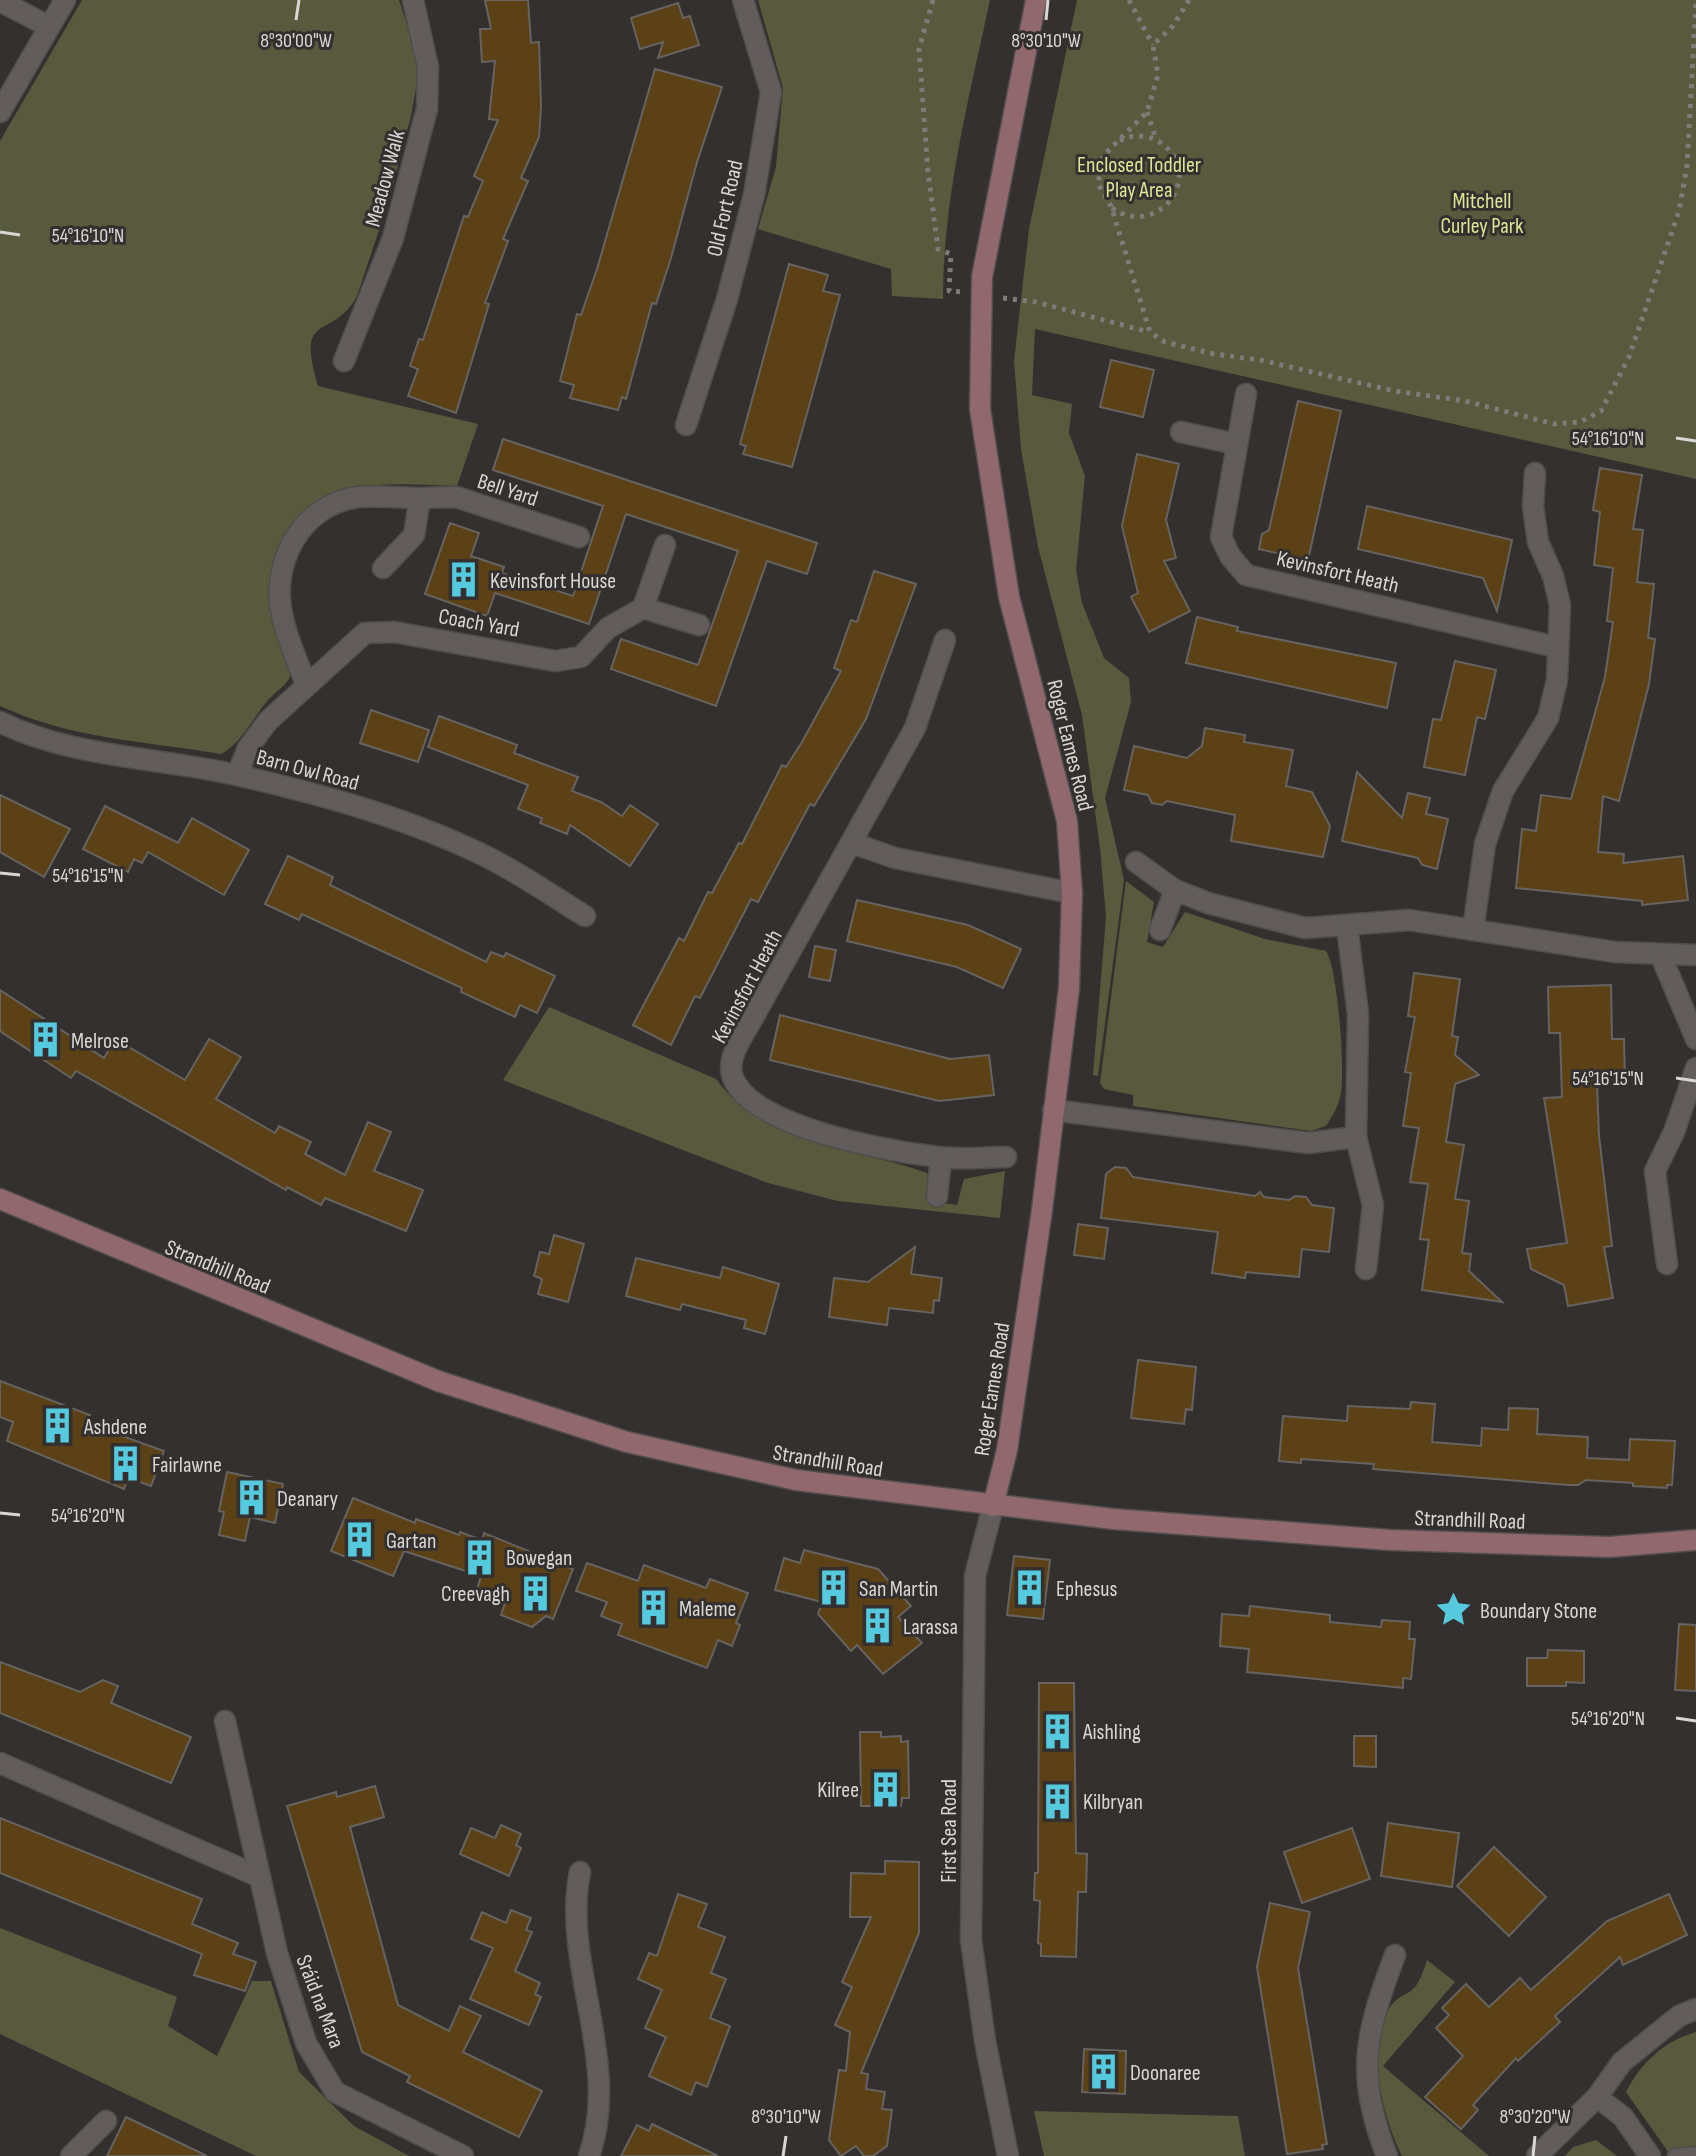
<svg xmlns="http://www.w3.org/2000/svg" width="1696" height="2156" viewBox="0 0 1696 2156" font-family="'Sofia Sans Condensed',sans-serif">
<rect width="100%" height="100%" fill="#34302f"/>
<g fill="#585a3d">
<path d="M82,0H399L420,65L411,116L390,197L357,296C332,342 295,309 318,386L478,424L457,486C400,484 324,475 289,528C273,551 268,574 270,603C272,623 293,655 291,672C290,683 280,688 273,695C254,713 244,742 221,754C145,741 71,739 0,706V141Z"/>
<path d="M758,0H990C969,98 943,198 943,299L892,296L891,269L758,229L776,167L783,88Z"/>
<polygon points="1077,0 1696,0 1696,479 1035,329 1032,395 1072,404 1069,433 1085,476 1076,570 1082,603 1104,658 1129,678 1131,702 1105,798 1124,880 1098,1076 1093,1075 1106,917 1100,848 1082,715 1038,547 1021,449 1014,361 1029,229"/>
<path d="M1126,881L1154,902L1147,942L1163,947L1185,912L1265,939L1326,951C1338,969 1345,1069 1341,1092C1339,1106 1333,1115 1326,1126L1311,1131L1133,1106V1095L1104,1089L1100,1083Z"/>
<path d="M549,1007L716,1079C765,1146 855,1147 927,1173L934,1202L957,1205L964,1179L1005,1171L1000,1218L838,1201L768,1183L503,1080Z"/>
<polygon points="0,1928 177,1997 168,2026 217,2056 252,1981 271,1981 299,2072 354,2126 409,2156 256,2156 0,2034"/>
<path d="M1427,1960L1455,1982L1383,2066L1489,2156H1402C1383,2118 1361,2038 1394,2002C1399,1996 1409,1994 1414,1988C1420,1982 1424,1969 1427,1960Z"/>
<path d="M1696,2032V2156H1671L1626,2092C1640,2063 1666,2040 1696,2032Z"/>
<polygon points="1034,2111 1238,2116 1245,2156 1044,2156"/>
<polygon points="1596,2140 1617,2156 1565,2156 1573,2147"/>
</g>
<g fill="#5b4115" stroke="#666360" stroke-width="2">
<polygon points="485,0 528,0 531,43 539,42 541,106 539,137 521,178 528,181 503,239 508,241 485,303 489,304 456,413 408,396 418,369 410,366 419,339 423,340 464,216 468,217 483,181 474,176 498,120 489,119 495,61 482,62 480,29 491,29"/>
<polygon points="678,3 683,18 690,16 699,45 658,58 663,42 640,49 631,18"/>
<polygon points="655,69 722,87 697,162 671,258 656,304 652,303 626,399 622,397 618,410 570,398 574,385 560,381 577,314 581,315 597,269"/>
<polygon points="789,264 828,275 823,291 840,295 792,467 743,454 746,446 740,444"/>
<polygon points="1111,360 1154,370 1143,417 1100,407"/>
<polygon points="1298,401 1341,411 1308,560 1259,549 1262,534 1269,530"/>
<polygon points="503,439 817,543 807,574 767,561 716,706 611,669 621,639 698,665 738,551 626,514 589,624 495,593 487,616 425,594 450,523 479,533 471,556 504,567 502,573 573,596 603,506 493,470"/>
<polygon points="1137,454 1179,464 1166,520 1176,558 1164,561 1190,611 1149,632 1131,597 1138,593 1122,526"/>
<polygon points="1600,468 1642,475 1633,529 1643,530 1637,582 1654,584 1648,638 1655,639 1649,684 1619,801 1603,796 1598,852 1624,854 1623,863 1683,856 1688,900 1642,905 1642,901 1516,888 1522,829 1536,831 1541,795 1571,799 1605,677 1613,622 1607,621 1613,568 1594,565 1600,512 1593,510"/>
<polygon points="1367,506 1512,540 1497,611 1483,578 1358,549"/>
<polygon points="874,571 916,584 866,719 814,806 810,804 758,902 751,899 700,998 695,996 671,1045 633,1025 679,938 684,941 708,892 712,893 739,843 742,844 782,765 786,767 802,742 841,671 834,668 851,620 857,622"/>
<polygon points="1197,617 1238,627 1237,631 1396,663 1387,708 1186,663"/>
<polygon points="1455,661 1496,670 1485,719 1477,717 1465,775 1424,767 1433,719 1441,720"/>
<polygon points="371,710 429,730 418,762 360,743"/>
<polygon points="439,716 517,745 514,753 578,777 572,791 601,802 622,816 630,805 658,824 630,866 570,825 567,834 540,823 542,818 518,809 528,785 428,747"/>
<polygon points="1205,728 1245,735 1244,742 1293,750 1286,786 1312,792 1330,826 1323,857 1231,841 1235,815 1167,801 1162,805 1152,803 1148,795 1124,790 1134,746 1187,758 1202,746"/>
<polygon points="1357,772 1402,818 1408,793 1430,798 1426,814 1448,819 1437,869 1422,865 1418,858 1342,841"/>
<polygon points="0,795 70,829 44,877 0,852"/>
<polygon points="105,806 178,843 192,818 249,850 224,895 148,852 142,863 134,859 128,872 83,849"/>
<polygon points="288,856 333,877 330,885 486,962 491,952 504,957 506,953 555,976 537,1013 520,1005 515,1017 461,992 462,988 302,914 299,920 265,904"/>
<polygon points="857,900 968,925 1021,949 1003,988 957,967 847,941"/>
<polygon points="815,946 836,950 830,981 809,977"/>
<polygon points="1414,973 1460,979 1452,1036 1458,1037 1455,1055 1479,1075 1455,1084 1446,1142 1464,1145 1455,1199 1469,1201 1462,1253 1471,1254 1469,1271 1502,1302 1422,1290 1429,1240 1420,1239 1428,1184 1410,1182 1419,1128 1403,1126 1411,1073 1405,1072 1415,1017 1408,1016"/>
<polygon points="1611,985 1612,1039 1624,1039 1625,1083 1597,1083 1599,1136 1612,1246 1604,1247 1613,1298 1568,1306 1564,1285 1531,1269 1527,1249 1567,1243 1544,1098 1562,1097 1560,1033 1549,1033 1548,987"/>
<polygon points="0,990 104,1058 115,1039 185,1080 209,1039 241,1057 216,1099 275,1133 279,1126 311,1142 305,1154 345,1175 368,1122 391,1132 374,1171 423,1190 406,1231 325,1198 321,1205 287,1187 286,1190 76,1071 71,1078 0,1031"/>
<polygon points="780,1015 950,1059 989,1055 994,1095 939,1101 770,1060"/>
<polygon points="1115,1167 1126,1168 1133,1177 1255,1196 1260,1192 1264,1197 1289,1200 1295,1196 1306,1197 1312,1205 1334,1208 1329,1252 1302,1249 1299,1277 1246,1272 1245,1278 1212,1273 1218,1232 1101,1218 1106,1174"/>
<polygon points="1078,1224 1108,1228 1104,1259 1074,1255"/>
<polygon points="554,1235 584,1244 568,1302 538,1294 542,1279 534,1276 540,1252 549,1254"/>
<polygon points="915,1247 911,1274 942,1278 939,1301 934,1300 933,1313 889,1308 887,1325 829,1317 834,1278 868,1282"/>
<polygon points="636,1258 720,1278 723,1267 779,1284 765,1334 744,1328 746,1320 682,1304 680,1310 626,1296"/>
<polygon points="1138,1360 1196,1367 1192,1410 1186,1409 1184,1424 1131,1418"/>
<polygon points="0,1381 90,1415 86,1423 164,1451 151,1486 128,1478 124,1489 7,1441 13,1422 0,1417"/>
<polygon points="1411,1402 1435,1404 1432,1442 1481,1446 1482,1428 1508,1430 1509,1408 1538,1409 1537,1434 1588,1437 1587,1458 1629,1460 1630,1439 1675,1441 1672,1485 1667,1485 1667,1488 1633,1486 1633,1483 1586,1480 1578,1485 1568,1485 1373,1469 1374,1464 1301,1459 1301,1463 1279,1461 1283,1416 1347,1421 1348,1406 1410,1409"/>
<polygon points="227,1472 283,1484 275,1523 250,1517 245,1541 219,1535 224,1512 219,1511"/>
<polygon points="353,1498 415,1523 416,1519 459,1535 460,1532 482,1540 484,1533 573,1569 553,1619 546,1616 532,1627 501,1615 505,1603 476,1593 481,1576 404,1551 393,1576 331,1551"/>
<polygon points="804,1550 878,1569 911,1606 898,1617 922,1643 883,1674 857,1645 851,1651 818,1614 822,1602 775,1590 784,1558 800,1563"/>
<polygon points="1014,1556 1050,1560 1043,1619 1007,1615"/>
<polygon points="587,1563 638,1581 644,1565 706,1588 710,1579 748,1593 736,1623 740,1625 732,1646 718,1640 707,1668 618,1635 622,1624 601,1616 607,1602 576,1591"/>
<polygon points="1250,1606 1330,1615 1330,1622 1381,1627 1382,1620 1410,1622 1409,1639 1415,1639 1411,1679 1403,1678 1403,1688 1247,1672 1249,1649 1220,1646 1222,1614 1249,1616"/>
<polygon points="1679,1624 1696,1625 1696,1691 1675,1690"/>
<polygon points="1548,1650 1584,1651 1584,1683 1566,1682 1566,1686 1527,1686 1527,1658 1547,1658"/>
<polygon points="0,1662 80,1692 103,1680 118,1686 111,1703 191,1737 171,1783 0,1713"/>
<polygon points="1039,1683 1074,1683 1076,1853 1087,1854 1086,1892 1078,1892 1076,1957 1041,1956 1041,1944 1038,1943 1040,1901 1034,1900 1035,1873 1038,1873"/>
<polygon points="860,1732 881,1732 881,1737 901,1736 901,1742 908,1741 909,1798 902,1798 901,1806 861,1806"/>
<polygon points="1354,1736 1376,1736 1376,1767 1354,1766"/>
<polygon points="375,1786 384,1817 350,1827 398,2005 449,2031 460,2006 481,2016 463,2052 542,2091 519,2137 407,2082 410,2076 362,2052 287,1806 336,1792 337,1797"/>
<polygon points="0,1818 202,1899 192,1924 238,1943 233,1954 256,1962 245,1991 194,1975 202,1954 0,1873"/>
<polygon points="1388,1823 1459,1833 1452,1887 1381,1876"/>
<polygon points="501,1825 521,1834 516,1845 521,1848 509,1876 460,1854 471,1828 495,1838"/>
<polygon points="1352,1828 1370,1879 1302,1903 1284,1852"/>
<polygon points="1494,1847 1546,1897 1509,1936 1457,1886"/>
<polygon points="885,1861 919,1862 919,1933 861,2073 868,2074 866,2089 885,2092 882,2109 892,2110 887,2146 873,2156 864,2156 856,2146 841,2156 829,2140 839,2070 846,2071 850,2032 835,2025 852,1987 842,1982 871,1917 850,1917 851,1873 885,1874"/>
<polygon points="678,1894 707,1904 698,1927 725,1937 711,1973 726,1979 710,2018 730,2026 707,2087 696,2082 691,2095 649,2076 666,2037 645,2028 662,1990 638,1979 649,1953 657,1956"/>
<polygon points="1669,1894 1687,1935 1623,1965 1620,1957 1555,2016 1560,2022 1518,2061 1516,2058 1473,2105 1478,2110 1461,2129 1425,2097 1463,2056 1436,2028 1449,2015 1442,2008 1466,1984 1489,2007 1520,1978 1531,1990 1607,1921"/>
<polygon points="1270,1903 1310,1912 1298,1968 1327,2144 1322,2145 1323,2149 1287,2154 1257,1967"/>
<polygon points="511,1910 531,1918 526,1930 532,1932 515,1971 540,1983 535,1994 541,1997 529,2025 470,1999 493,1948 471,1939 482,1912 506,1923"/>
<polygon points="1084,2049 1126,2051 1125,2094 1082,2092"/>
<polygon points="126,2117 207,2156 107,2156"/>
<polygon points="652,2124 718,2156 621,2156 637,2125 649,2131"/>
</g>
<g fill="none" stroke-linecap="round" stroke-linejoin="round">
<defs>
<polyline id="service" points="1675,2156 1696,2154"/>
<g id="minor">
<polyline points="0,1 48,26"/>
<polyline points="0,112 65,0"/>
<polyline points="344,361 393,238 427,109 428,67 413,0"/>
<polyline points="1246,394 1221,537 1230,556 1246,575 1556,647"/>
<polyline points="686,425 727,299 754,195 771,92 743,0"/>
<polyline points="1181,432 1236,444"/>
<polyline points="420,498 456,497 579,537"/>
<polyline points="643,608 699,625"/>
<path d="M945,640L915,728L754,1016C745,1033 725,1058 733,1078C753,1128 889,1151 938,1157C960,1160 984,1157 1006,1157"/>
<path d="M306,684C298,663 288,641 283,619C269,565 300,505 358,497C378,495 400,498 420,498L414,535L383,568"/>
<path d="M0,722C73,758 158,757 237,775C324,795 412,819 491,859C524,876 554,897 585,916"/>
<polyline points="237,775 248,748 268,721 365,633 394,632 555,661 581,657 608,628 643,608 665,545"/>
<polyline points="852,843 895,858 1072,893"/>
<polyline points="1136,862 1175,890 1208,903 1305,928 1409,920 1615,952 1696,955"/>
<polyline points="1347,926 1358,1014 1356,1137 1373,1205 1366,1269"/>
<polyline points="1160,930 1175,890"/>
<polyline points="1473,930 1485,844 1503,791 1548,718 1557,680 1560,605 1553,576 1538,542 1533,506 1535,473"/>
<polyline points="1661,956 1696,1039"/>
<polyline points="1053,1110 1308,1143 1356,1137"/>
<polyline points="937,1196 941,1158"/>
<polyline points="1667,1264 1655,1171 1674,1132 1696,1068"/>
<polyline points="225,1721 277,1953 306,2043 335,2092 463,2156"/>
<polyline points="0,1763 260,1877"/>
<path d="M580,1872C561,1963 622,2062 589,2156"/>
<polyline points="1597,2097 1623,2117 1650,2156"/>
<polyline points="71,2156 106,2121"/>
<path d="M1387,2156C1355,2074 1365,2035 1395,1955"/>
<polyline points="1537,2156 1597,2097 1622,2062 1679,2016 1696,2009"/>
</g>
<polyline id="tertiary" points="993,1506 975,1576 971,1940 985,2041 1008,2156"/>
<g id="secondary">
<polyline points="0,1199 438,1381 627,1442 796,1480 1113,1519 1390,1540 1609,1547 1696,1540"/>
<polyline points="993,1506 1007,1450 1042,1210 1069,988 1072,893 1067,821 1009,597 980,409 982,277 1036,0"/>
</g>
</defs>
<use href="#service" stroke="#514d4c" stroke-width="17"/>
<use href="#minor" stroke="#514d4c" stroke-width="23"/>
<use href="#tertiary" stroke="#514d4c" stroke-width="23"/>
<use href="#secondary" stroke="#514d4c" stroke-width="23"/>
<g stroke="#7e7b7a" stroke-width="5" stroke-dasharray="4 6" stroke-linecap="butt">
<polyline points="933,0 919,49 928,172 938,249 951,254 949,291 962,292"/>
<polyline points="1129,0 1153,45"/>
<polyline points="1189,0 1173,26 1153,45 1158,75 1147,112 1103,156 1098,184 1111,206 1150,332 1165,342 1214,354 1260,360 1395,391 1465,401 1554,424 1580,422 1601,411 1629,357 1679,211 1687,166 1696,3"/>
<polyline points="1147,112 1156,139"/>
<path d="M1112,208C1157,240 1207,176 1161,143C1148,134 1133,134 1119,141"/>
<polyline points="1003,298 1036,302 1149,332"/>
</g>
<use href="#service" stroke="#625d5c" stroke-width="14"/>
<use href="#minor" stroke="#625d5c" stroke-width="20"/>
<use href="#tertiary" stroke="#625d5c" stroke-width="20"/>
<use href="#secondary" stroke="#90686d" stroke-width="20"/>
</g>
<path fill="none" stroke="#d9d7d5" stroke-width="3" d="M296,20L299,0M1046,20L1048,0M0,232L20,235M1676,438L1696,441M0,873L20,875M1676,1078L1696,1081M0,1513L20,1515M1676,1718L1696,1721M783,2156L786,2136M1533,2156L1535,2136"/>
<defs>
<symbol id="building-bare" viewBox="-9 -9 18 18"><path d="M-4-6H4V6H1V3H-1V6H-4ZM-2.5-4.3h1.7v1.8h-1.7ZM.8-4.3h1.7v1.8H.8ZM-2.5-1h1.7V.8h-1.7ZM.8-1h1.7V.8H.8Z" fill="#55cadf" stroke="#34302f" stroke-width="2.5" paint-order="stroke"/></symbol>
<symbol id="sight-bare" viewBox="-9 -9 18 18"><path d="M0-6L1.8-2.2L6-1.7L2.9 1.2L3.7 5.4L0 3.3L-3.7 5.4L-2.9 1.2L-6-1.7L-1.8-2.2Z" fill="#55cadf" stroke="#34302f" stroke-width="2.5" paint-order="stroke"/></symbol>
</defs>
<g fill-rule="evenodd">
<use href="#building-bare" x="438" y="554" width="51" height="51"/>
<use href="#building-bare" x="20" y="1014" width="51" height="51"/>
<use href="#building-bare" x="32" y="1400" width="51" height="51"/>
<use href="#building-bare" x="100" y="1438" width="51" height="51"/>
<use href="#building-bare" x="226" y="1472" width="51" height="51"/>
<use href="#building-bare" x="334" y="1514" width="51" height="51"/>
<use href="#building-bare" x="454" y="1532" width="51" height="51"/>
<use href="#building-bare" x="808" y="1562" width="51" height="51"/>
<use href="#building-bare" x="1004" y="1562" width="51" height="51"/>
<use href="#building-bare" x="510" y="1568" width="51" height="51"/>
<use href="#building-bare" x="628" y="1582" width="51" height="51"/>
<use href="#sight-bare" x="1428" y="1584" width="51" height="51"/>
<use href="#building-bare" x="852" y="1600" width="51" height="51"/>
<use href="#building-bare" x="1032" y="1706" width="51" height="51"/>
<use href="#building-bare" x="860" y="1764" width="51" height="51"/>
<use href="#building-bare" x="1032" y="1776" width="51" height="51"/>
<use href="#building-bare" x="1078" y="2046" width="51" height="51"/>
</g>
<g text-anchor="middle" stroke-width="6" stroke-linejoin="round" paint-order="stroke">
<g font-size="22" fill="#dfe496" stroke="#34302f">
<text x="1139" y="172">Enclosed Toddler<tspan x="1139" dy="25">Play Area</tspan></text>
<text x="1482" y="208">Mitchell<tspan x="1482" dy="25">Curley Park</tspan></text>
</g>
<g font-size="22" fill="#d9d7d5" stroke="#34302f">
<text transform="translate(384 178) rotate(-75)" y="8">Meadow Walk</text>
<text transform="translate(724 208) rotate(-77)" y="8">Old Fort Road</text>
<text transform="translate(508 489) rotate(18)" y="8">Bell Yard</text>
<text transform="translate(1338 571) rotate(13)" y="8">Kevinsfort Heath</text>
<text transform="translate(479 622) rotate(10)" y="8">Coach Yard</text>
<text transform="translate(1071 745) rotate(76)" y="8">Roger Eames Road</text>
<text transform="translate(308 769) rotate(15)" y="8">Barn Owl Road</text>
<text transform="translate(746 986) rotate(-62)" y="8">Kevinsfort Heath</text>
<text transform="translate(218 1266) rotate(22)" y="8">Strandhill Road</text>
<text transform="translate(991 1389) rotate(-81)" y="8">Roger Eames Road</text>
<text transform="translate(828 1460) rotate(9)" y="8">Strandhill Road</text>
<text transform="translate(1470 1519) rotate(2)" y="8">Strandhill Road</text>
<text transform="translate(948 1831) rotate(-90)" y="8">First Sea Road</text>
<text transform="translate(321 2001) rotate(69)" y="8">Sráid na Mara</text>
</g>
<g font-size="22" fill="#d9d7d5" stroke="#34302f" text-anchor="start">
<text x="490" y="588">Kevinsfort House</text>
<text x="71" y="1048">Melrose</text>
<text x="84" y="1434">Ashdene</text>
<text x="152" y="1472">Fairlawne</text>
<text x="277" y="1506">Deanary</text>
<text x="386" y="1548">Gartan</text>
<text x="506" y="1565">Bowegan</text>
<text x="859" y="1596">San Martin</text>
<text x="1056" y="1596">Ephesus</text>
<text x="510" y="1601" text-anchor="end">Creevagh</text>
<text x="679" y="1616">Maleme</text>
<text x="1480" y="1618">Boundary Stone</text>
<text x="903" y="1634">Larassa</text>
<text x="1083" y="1739">Aishling</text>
<text x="859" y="1797" text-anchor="end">Kilree</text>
<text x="1083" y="1809">Kilbryan</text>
<text x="1130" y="2080">Doonaree</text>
</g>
</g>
<g font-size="20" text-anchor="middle" fill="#d9d7d5" stroke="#34302f" stroke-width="6" stroke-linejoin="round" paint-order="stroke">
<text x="296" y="47">8°30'00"W</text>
<text x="1046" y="47">8°30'10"W</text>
<text x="88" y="242">54°16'10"N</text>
<text x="1608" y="445">54°16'10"N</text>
<text x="88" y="882">54°16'15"N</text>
<text x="1608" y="1085">54°16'15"N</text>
<text x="88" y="1522">54°16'20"N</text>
<text x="1608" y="1725">54°16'20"N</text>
<text x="786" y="2123">8°30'10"W</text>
<text x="1535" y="2123">8°30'20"W</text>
</g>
</svg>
